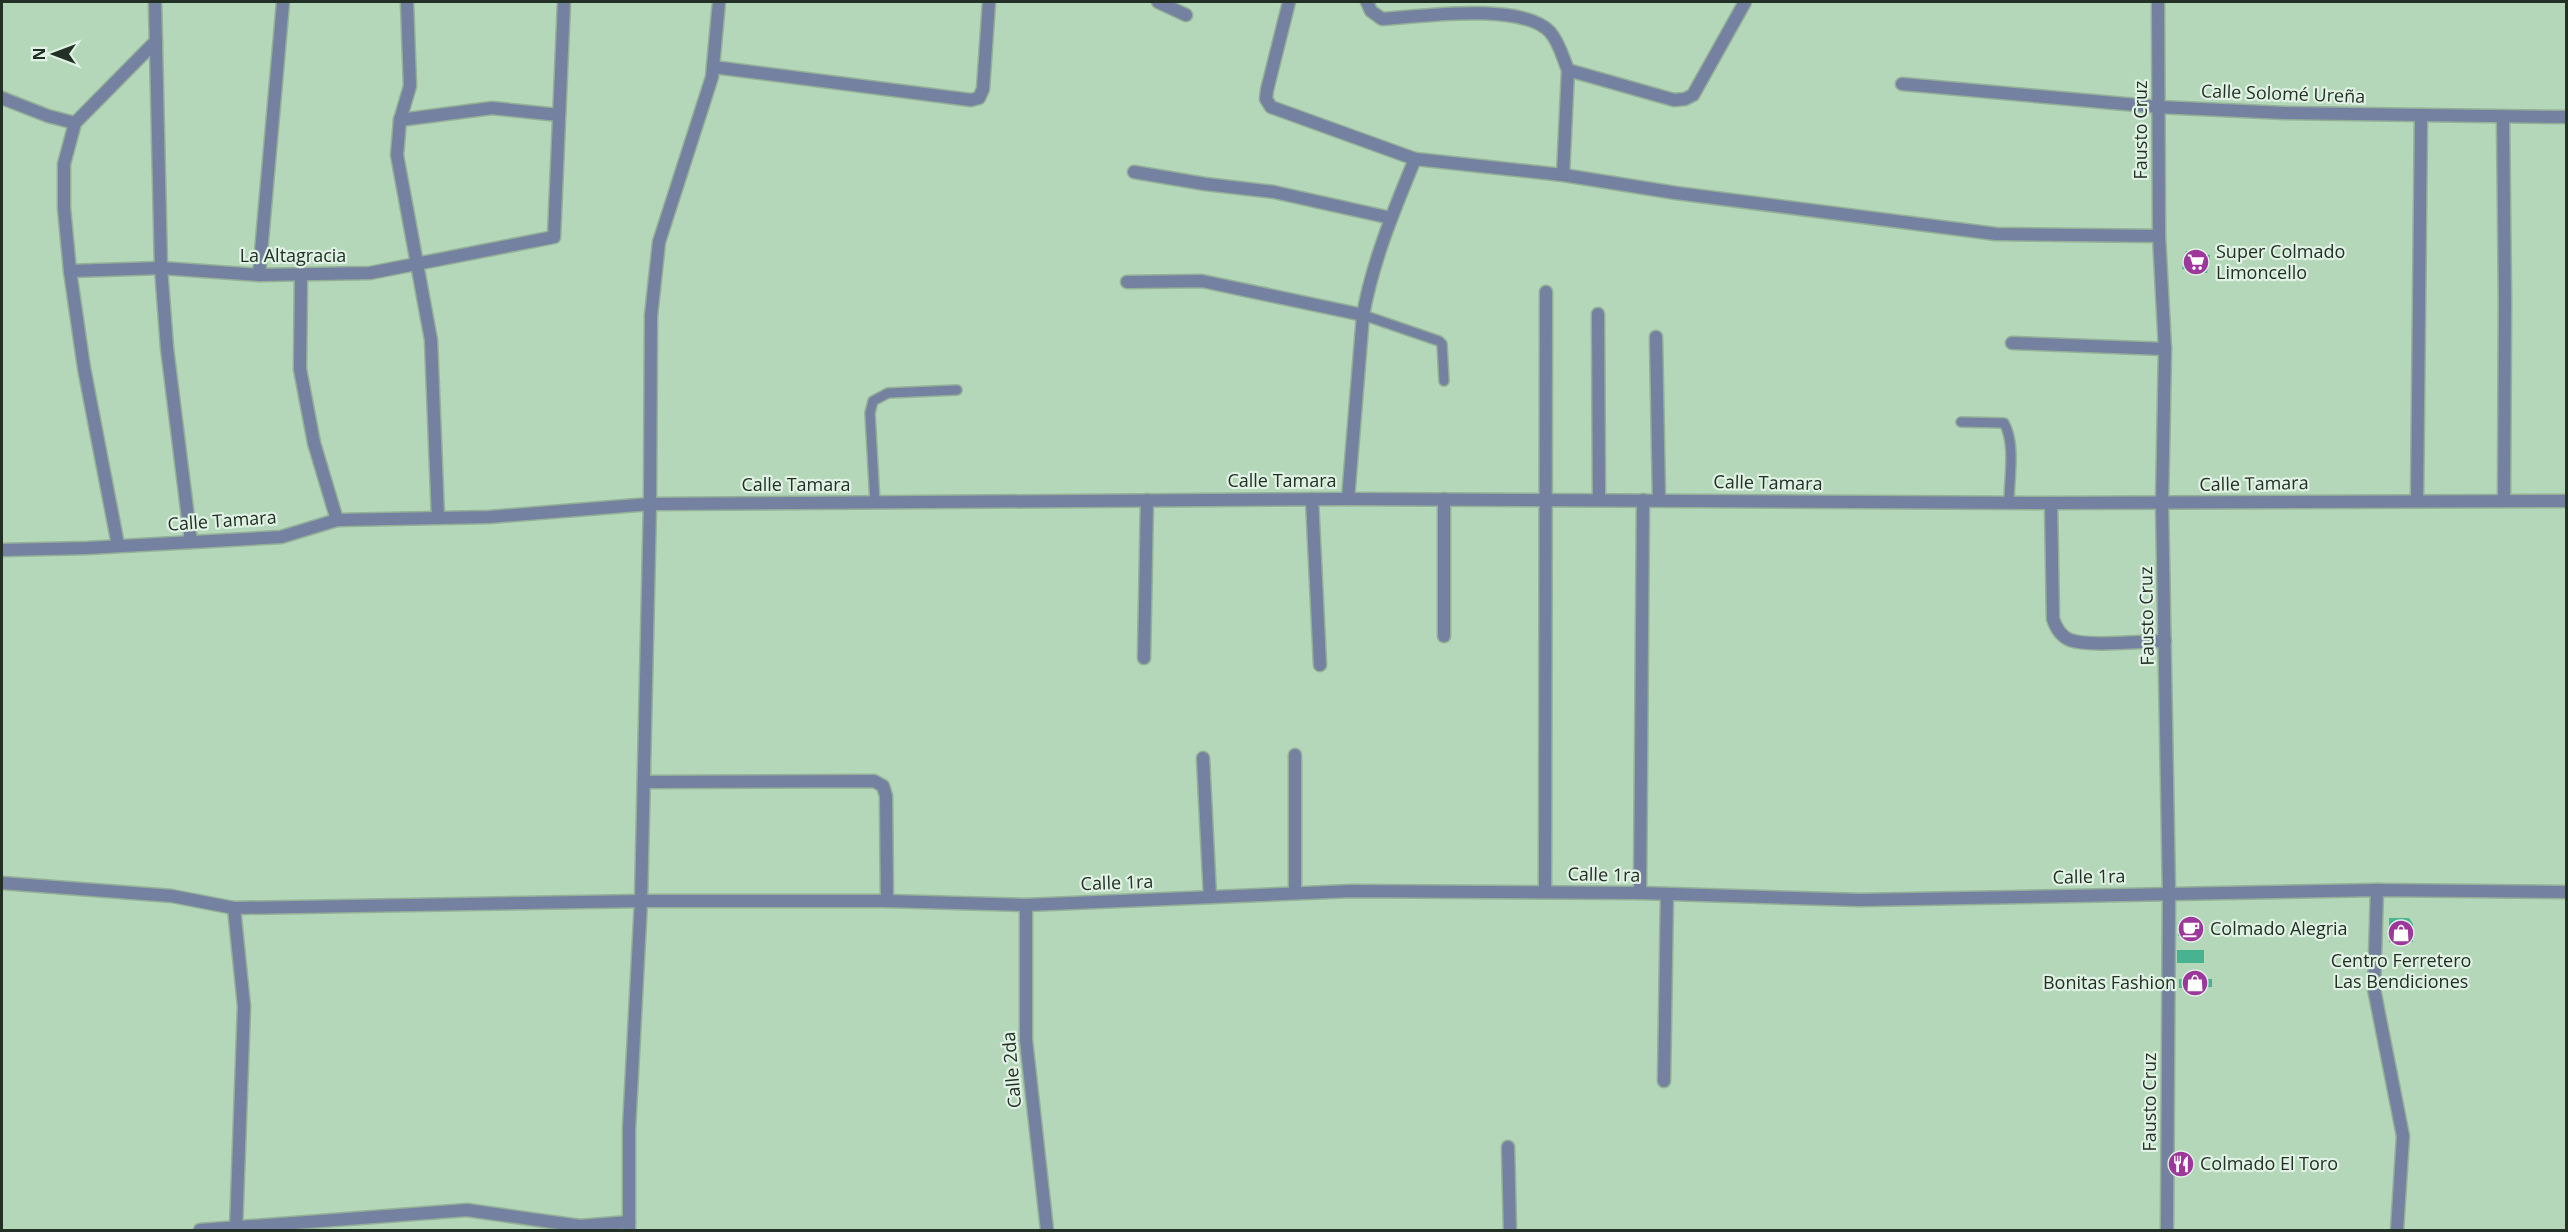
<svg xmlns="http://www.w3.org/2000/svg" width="2568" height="1232" viewBox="0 0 2568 1232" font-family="'Open Sans',sans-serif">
<rect width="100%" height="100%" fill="#b4d6b9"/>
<g fill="#48b391">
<polygon points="2186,251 2210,255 2207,273 2182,269"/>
<polygon points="2389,918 2409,918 2413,924 2413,942 2389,942"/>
<polygon points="2178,923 2203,923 2203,935 2178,936"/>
<rect x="2177" y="950" width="27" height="13"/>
<polygon points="2179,979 2212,979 2212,987 2179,988"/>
<polygon points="2174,1157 2188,1157 2189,1170 2174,1171"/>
</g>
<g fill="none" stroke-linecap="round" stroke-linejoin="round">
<defs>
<g id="service">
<polyline points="1363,315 1439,341 1442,344 1444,381"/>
<path d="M1961,422L2004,423C2016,444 2009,479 2009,503"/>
<polyline points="875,503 870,413 873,401 888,393 957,390"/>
</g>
<g id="minor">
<polyline points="155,2 161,268 167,348 191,542"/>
<polyline points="1158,2 1186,15"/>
<polyline points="1289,2 1267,90 1266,99 1271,107 1415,159 1563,175 1676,193 1996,234 2159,236"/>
<path d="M1367,2L1371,11L1382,19C1422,16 1522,2 1550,32C1559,42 1563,58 1568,70L1674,100L1685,99L1693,95L1745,2"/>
<polyline points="2158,2 2159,236 2165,349 2162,503 2169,893 2167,1230"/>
<polyline points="713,67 971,100 979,98 983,89 989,2"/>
<polyline points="1902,84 2159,107 2285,113 2566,117"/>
<polyline points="2,98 48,116 75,123"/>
<polyline points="2503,117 2505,300 2504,500"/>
<polyline points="400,120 410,86 407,2"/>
<polyline points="1134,172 1205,184 1274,192 1391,218"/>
<polyline points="1563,175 1568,70"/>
<polyline points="70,271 64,208 64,164 75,123 156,41"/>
<polyline points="259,275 283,2"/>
<polyline points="301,275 300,369 314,443 337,520"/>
<polyline points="1127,282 1202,281 1363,315"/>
<polyline points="1598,314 1599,499"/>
<polyline points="1656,337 1659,500"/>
<polyline points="2012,343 2165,349"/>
<polyline points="1312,499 1320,665"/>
<path d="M1348,499L1363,315C1373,260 1394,210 1415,159"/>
<polyline points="1444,499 1444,636"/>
<polyline points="2417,500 2421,115"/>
<path d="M2051,503L2053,619C2056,628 2060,636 2070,640C2089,647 2143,641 2165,641"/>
<polyline points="438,518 431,340 397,155 400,120 492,108 559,115"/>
<polyline points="118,545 84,368 70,271 161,268 259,275 370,273 554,237 564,2"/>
<polyline points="2,550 87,548 281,537 337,520 489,517 650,504 1348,499 2051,503 2566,501"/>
<polyline points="1144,658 1147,500"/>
<polyline points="1295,755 1295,893"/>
<polyline points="1203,758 1210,897"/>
<polyline points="644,782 874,781 883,786 886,796 887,901"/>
<polyline points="2,883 172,896 234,908 641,901 887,901 1026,905 1352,891 1640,893 1860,900 2377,890 2566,892"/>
<polyline points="2377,890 2374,989 2403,1136 2397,1230"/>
<polyline points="1545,892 1546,292"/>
<polyline points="1640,893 1643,500"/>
<polyline points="1026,905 1026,1040 1047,1230"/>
<polyline points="234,908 244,1006 236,1230"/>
<polyline points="1664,1081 1667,894"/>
<polyline points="1508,1147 1510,1230"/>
<polyline points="200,1230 467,1210 580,1226 629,1222"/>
<polyline points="629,1230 629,1129 641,901 650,504 651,316 659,242 712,77 719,2"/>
</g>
</defs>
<use href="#service" stroke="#94b198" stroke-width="12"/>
<use href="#minor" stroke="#94b198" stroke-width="15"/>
<use href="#service" stroke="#7581a0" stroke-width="9"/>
<use href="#minor" stroke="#7581a0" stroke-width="12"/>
</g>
<defs>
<symbol id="supermarket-disc" viewBox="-11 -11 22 22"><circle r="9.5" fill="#9e379b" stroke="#e0f2e3"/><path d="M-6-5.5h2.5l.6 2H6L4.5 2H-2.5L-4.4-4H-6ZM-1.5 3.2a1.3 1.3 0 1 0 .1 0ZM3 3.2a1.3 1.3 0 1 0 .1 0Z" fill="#fff"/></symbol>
<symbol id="cafe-disc" viewBox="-11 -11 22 22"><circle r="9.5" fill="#9e379b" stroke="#e0f2e3"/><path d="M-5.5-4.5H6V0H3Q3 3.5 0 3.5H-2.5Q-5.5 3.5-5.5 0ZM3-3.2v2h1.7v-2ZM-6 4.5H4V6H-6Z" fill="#fff"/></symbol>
<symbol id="shop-disc" viewBox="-11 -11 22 22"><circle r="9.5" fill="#9e379b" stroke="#e0f2e3"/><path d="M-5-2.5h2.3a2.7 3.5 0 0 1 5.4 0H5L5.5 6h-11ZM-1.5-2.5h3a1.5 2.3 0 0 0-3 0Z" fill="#fff"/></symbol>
<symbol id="restaurant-disc" viewBox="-11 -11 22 22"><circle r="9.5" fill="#9e379b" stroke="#e0f2e3"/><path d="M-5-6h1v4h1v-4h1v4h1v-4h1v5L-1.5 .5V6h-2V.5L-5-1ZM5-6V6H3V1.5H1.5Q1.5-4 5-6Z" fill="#fff"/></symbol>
</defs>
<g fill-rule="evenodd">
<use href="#supermarket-disc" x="2181" y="247" width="30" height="30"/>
<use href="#cafe-disc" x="2176" y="914" width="30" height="30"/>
<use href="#shop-disc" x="2386" y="918" width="30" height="30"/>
<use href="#shop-disc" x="2180" y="968" width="30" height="30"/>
<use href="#restaurant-disc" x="2166" y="1149" width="30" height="30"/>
</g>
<g text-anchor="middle" stroke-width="4.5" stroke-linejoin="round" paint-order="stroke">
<g font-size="18" fill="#233025" stroke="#e0f2e3">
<text transform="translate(2283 94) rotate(2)" y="6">Calle Solomé Ureña</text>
<text transform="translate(2141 130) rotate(-90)" y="6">Fausto Cruz</text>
<text x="293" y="262">La Altagracia</text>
<text x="1282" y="487">Calle Tamara</text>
<text transform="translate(1768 483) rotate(1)" y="6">Calle Tamara</text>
<text transform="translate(2254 484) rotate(-1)" y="6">Calle Tamara</text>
<text x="796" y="491">Calle Tamara</text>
<text transform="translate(222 521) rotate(-4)" y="6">Calle Tamara</text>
<text transform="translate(2147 616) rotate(-91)" y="6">Fausto Cruz</text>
<text transform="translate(1604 875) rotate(1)" y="6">Calle 1ra</text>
<text transform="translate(2089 877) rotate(-1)" y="6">Calle 1ra</text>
<text transform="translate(1117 883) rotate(-2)" y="6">Calle 1ra</text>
<text transform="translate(1012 1070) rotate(-95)" y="6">Calle 2da</text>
<text transform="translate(2150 1102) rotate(-90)" y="6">Fausto Cruz</text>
</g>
<g font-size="18" fill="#233025" stroke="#e0f2e3" text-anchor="start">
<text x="2216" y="258">Super Colmado<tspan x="2216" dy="21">Limoncello</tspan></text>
<text x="2210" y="935">Colmado Alegria</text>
<text x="2401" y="967" text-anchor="middle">Centro Ferretero<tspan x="2401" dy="21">Las Bendiciones</tspan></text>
<text x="2176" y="989" text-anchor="end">Bonitas Fashion</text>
<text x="2200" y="1170">Colmado El Toro</text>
</g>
</g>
<rect width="2568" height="1232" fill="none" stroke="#233025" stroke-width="6"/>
<g transform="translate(54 54) rotate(270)" stroke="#e0f2e3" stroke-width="4.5" paint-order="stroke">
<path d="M0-4.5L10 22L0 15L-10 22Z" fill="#233025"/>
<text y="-9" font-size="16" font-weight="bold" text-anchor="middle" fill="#233025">N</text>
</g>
</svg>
